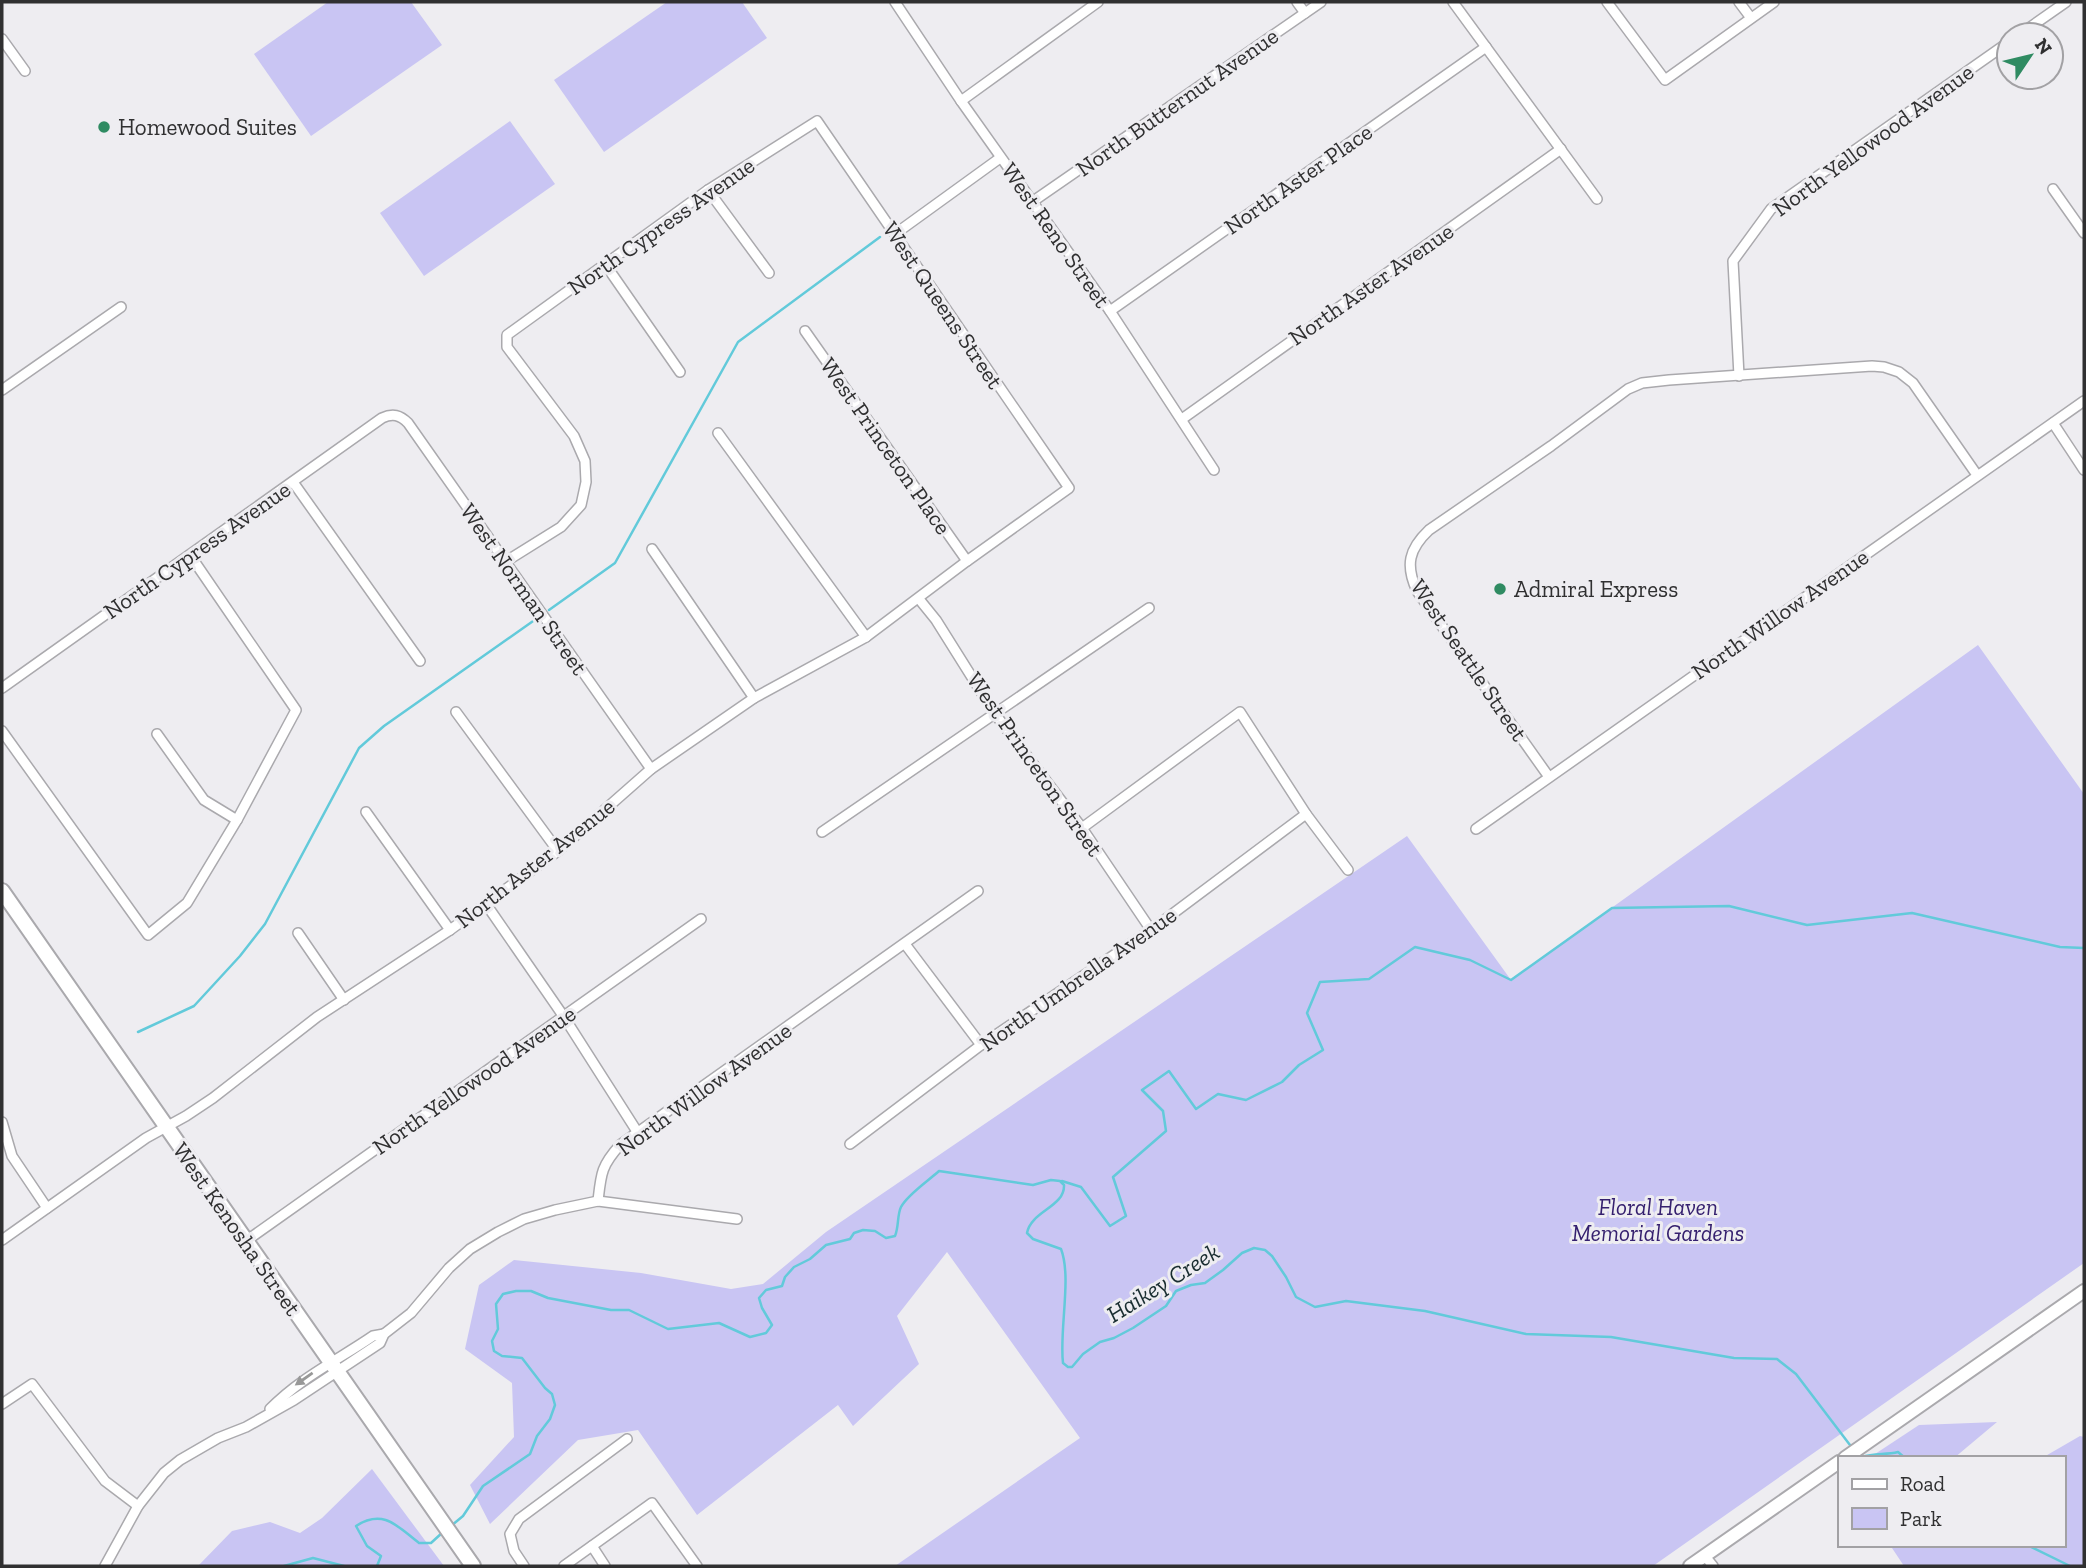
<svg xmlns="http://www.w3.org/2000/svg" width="2086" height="1568" viewBox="0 0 2086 1568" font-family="'Zilla Slab',serif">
<rect width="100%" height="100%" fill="#eeedf1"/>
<g fill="#c9c5f3">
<polygon points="328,2 411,2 442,45 311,136 254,54"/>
<polygon points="667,2 742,2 767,38 604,152 554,80"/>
<polygon points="510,121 555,184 424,276 380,213"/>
<polygon points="1978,645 2084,794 2084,1263 1653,1566 895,1566 1080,1438 947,1252 897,1316 919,1364 853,1426 838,1405 697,1515 638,1430 578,1440 490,1524 470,1485 514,1437 512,1383 465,1349 479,1285 514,1260 641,1273 731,1289 763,1284 826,1232 1407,836 1511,980"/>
<polygon points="1997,1422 1954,1458 1869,1458 1919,1425"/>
<polygon points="2080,1436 2084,1437 2084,1566 1904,1566 1890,1545 2063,1545 2063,1458 2042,1458"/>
<polygon points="372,1469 444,1566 198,1566 232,1531 270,1522 300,1533 322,1518"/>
</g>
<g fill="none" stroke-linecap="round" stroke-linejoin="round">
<g stroke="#62cada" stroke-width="2.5">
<polyline points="549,610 615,563 738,342 880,237"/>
<polyline points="138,1032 194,1006 240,956 265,924 359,748 384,726 536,619"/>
<polyline points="1062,1181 1081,1187 1110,1226 1126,1216 1113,1177 1166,1131 1163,1111 1142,1090 1169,1071 1196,1109 1218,1094 1246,1100 1282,1082 1299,1065 1323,1050 1307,1013 1320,982 1369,979 1415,947 1470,960 1511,980 1612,908 1729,906 1807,925 1912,913 2060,947 2084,948"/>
<path d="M1857,1454L1862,1457C1874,1453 1886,1455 1898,1452L1905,1458"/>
<path d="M451,1526L463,1516L483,1486L530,1454L537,1436L550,1419L555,1405L552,1394L545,1388L522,1358L502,1356L494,1351L492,1341L498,1329L496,1304L503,1294L516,1291H531L548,1298L611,1310H629L668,1329L719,1323L750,1337L766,1333L772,1325L762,1308L759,1298L766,1290L782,1286L785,1277L794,1267L810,1259L826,1245L850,1239L854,1233L863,1230L875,1231L886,1238L895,1236C899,1227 897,1215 901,1207C907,1195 928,1181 939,1171L1033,1185L1051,1180L1060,1181L1064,1185C1065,1207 1031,1211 1027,1233L1033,1239L1061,1249C1072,1277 1059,1331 1063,1363L1068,1367H1072L1083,1354L1100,1342L1114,1338L1133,1328L1166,1306L1176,1291L1191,1285L1205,1283L1223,1270L1242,1253L1254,1248L1265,1250L1272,1256L1286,1277L1296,1297L1315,1307L1346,1301L1425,1311L1526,1334L1611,1337L1734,1358L1777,1359L1796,1374L1853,1449"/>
<polyline points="2027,1545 2070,1566"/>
<polyline points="284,1566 313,1558 344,1566"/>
<path d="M377,1566L381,1556L367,1546L356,1526C384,1508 398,1527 419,1543H431L443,1532"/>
</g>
<defs>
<g id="street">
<polyline points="895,2 961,101 1110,311 1214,470"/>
<polyline points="1297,2 1305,13"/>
<polyline points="1453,2 1597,199"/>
<polyline points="1607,2 1665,80 1774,2"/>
<polyline points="1739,2 1751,18"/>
<polyline points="2019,35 2066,2"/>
<polyline points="2,39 25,71"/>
<polyline points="961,101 1098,2"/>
<polyline points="2053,189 2084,233"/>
<polyline points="708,190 769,273"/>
<polyline points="1032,202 1321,2"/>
<polyline points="895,234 1000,158"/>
<polyline points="605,264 680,372"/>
<polyline points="1110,311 1486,47"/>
<polyline points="805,331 967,561"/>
<polyline points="1739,376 1733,261 1771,209 2009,42"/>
<polyline points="2,390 121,307"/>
<polyline points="1182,419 1561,149"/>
<polyline points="2053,423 2084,470"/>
<polyline points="718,433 866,637"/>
<polyline points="293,482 420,661"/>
<polyline points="652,549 754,698"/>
<polyline points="919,599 936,620 995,714 1082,828 1151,930"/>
<path d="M2,688L382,418C393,413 400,415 408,423L651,769"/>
<polyline points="456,712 558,851"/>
<polyline points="2,731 148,935 187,903 237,820 296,710 190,555"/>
<polyline points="157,734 204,800 237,820"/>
<path d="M1549,777L1417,591C1405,565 1409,549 1429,530L1551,446L1628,389L1642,383L1669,380L1872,366L1884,367L1899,372L1913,383L1977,475"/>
<polyline points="366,812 450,930"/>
<polyline points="1082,828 1240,712 1306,814 1348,870"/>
<polyline points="1476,829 2084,401"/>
<polyline points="822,832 1149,608"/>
<polyline points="486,904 564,1017 638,1133"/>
<polyline points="298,933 344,1000"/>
<polyline points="905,944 981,1045"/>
<polyline points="2,1122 12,1156 47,1208"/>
<polyline points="850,1144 981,1045 1151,930 1306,814"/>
<path d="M598,1201C601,1174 601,1166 620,1145L978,891"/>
<polyline points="2,1240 146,1138 186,1116 213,1098 317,1017 450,930 558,851 651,769 754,698 866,637 967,561 1069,488 817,121 708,190 507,335 507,347 574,436 585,461 586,482 581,505 561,527 505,562"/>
<polyline points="246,1241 701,919"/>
<polyline points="2,1404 32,1384 105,1481 138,1506"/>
<path d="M270,1409C300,1378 338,1360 373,1336L384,1334"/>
<polyline points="592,1546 605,1566"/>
<polyline points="1705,1556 1713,1566"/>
<polyline points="105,1566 138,1506 164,1473 180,1460 218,1438 246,1427 294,1400 380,1343 384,1334 411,1313 449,1268 470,1249 498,1232 524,1219 555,1210 598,1201 737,1219"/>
<polyline points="524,1566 514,1551 510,1534 519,1519 627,1439"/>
<polyline points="564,1566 652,1503 697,1566"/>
</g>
<g id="secondary">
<polyline points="1845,1458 2084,1291"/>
<polyline points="1690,1566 1839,1462"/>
</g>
<polyline id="primary" points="2,891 473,1566"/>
</defs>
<use href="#street" stroke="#aaa9ad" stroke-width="12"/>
<use href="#secondary" stroke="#aaa9ad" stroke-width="16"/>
<use href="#primary" stroke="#aaa9ad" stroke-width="18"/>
<use href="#street" stroke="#fff" stroke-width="9"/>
<use href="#secondary" stroke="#fff" stroke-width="12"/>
<use href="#primary" stroke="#fff" stroke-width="14"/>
</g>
<defs><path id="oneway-solid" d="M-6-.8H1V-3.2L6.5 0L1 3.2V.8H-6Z" transform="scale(1.75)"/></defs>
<use fill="#989898" href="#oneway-solid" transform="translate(304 1379) rotate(145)"/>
<g fill="#2f8b62" stroke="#eeedf1" stroke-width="2.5">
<circle cx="104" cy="127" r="7"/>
<circle cx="1500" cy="589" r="7"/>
</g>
<g text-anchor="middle" stroke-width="6" stroke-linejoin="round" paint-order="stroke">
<g font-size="23" fill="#303031" stroke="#eeedf1">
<text transform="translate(1177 102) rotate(-35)" y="8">North Butternut Avenue</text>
<text transform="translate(1873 140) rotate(-36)" y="8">North Yellowood Avenue</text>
<text transform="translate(1298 179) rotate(-35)" y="8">North Aster Place</text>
<text transform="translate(661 226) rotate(-35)" y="8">North Cypress Avenue</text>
<text transform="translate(1056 235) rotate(55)" y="8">West Reno Street</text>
<text transform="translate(1371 284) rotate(-35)" y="8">North Aster Avenue</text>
<text transform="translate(943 305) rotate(56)" y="8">West Queens Street</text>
<text transform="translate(886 446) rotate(55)" y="8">West Princeton Place</text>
<text transform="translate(197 550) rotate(-35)" y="8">North Cypress Avenue</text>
<text transform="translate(524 589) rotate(55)" y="8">West Norman Street</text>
<text transform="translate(1780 614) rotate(-35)" y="8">North Willow Avenue</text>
<text transform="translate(1469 660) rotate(56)" y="8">West Seattle Street</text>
<text transform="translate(1035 764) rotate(55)" y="8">West Princeton Street</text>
<text transform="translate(535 863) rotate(-38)" y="8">North Aster Avenue</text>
<text transform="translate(1078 979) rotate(-35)" y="8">North Umbrella Avenue</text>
<text transform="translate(474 1080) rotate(-35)" y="8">North Yellowood Avenue</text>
<text transform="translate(704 1089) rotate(-36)" y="8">North Willow Avenue</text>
<text transform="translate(237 1229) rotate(55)" y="8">West Kenosha Street</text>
</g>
<g font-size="23" fill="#303031" stroke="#eeedf1" text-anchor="start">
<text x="118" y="135">Homewood Suites</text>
<text x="1514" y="597">Admiral Express</text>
</g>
<g font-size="23" font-style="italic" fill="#35206f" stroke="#eeedf1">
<text x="1658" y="1215">Floral Haven<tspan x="1658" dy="26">Memorial Gardens</tspan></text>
</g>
<g font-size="24" font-style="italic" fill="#192d30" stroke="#eeedf1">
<text transform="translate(1163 1283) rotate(-32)" y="8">Haikey Creek</text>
</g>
</g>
<rect width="2086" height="1568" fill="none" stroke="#303031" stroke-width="7"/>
<rect x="1838" y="1456" width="228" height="91" fill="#eeedf1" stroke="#a2a1a4" stroke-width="2"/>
<rect x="1852" y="1479" width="35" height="10" fill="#ffffff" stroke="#a2a1a4" stroke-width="2"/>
<text x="1900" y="1491" font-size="21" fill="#303031">Road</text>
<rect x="1852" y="1508" width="35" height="21" fill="#c9c5f3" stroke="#a2a1a4" stroke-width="2"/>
<text x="1900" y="1526" font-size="21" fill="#303031">Park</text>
<g transform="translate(2030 56) rotate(55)"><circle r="33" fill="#eeedf1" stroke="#a2a1a4" stroke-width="2"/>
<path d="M0-5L12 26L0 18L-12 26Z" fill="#2f8b62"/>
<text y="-10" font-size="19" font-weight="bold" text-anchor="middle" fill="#303031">N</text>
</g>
</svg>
